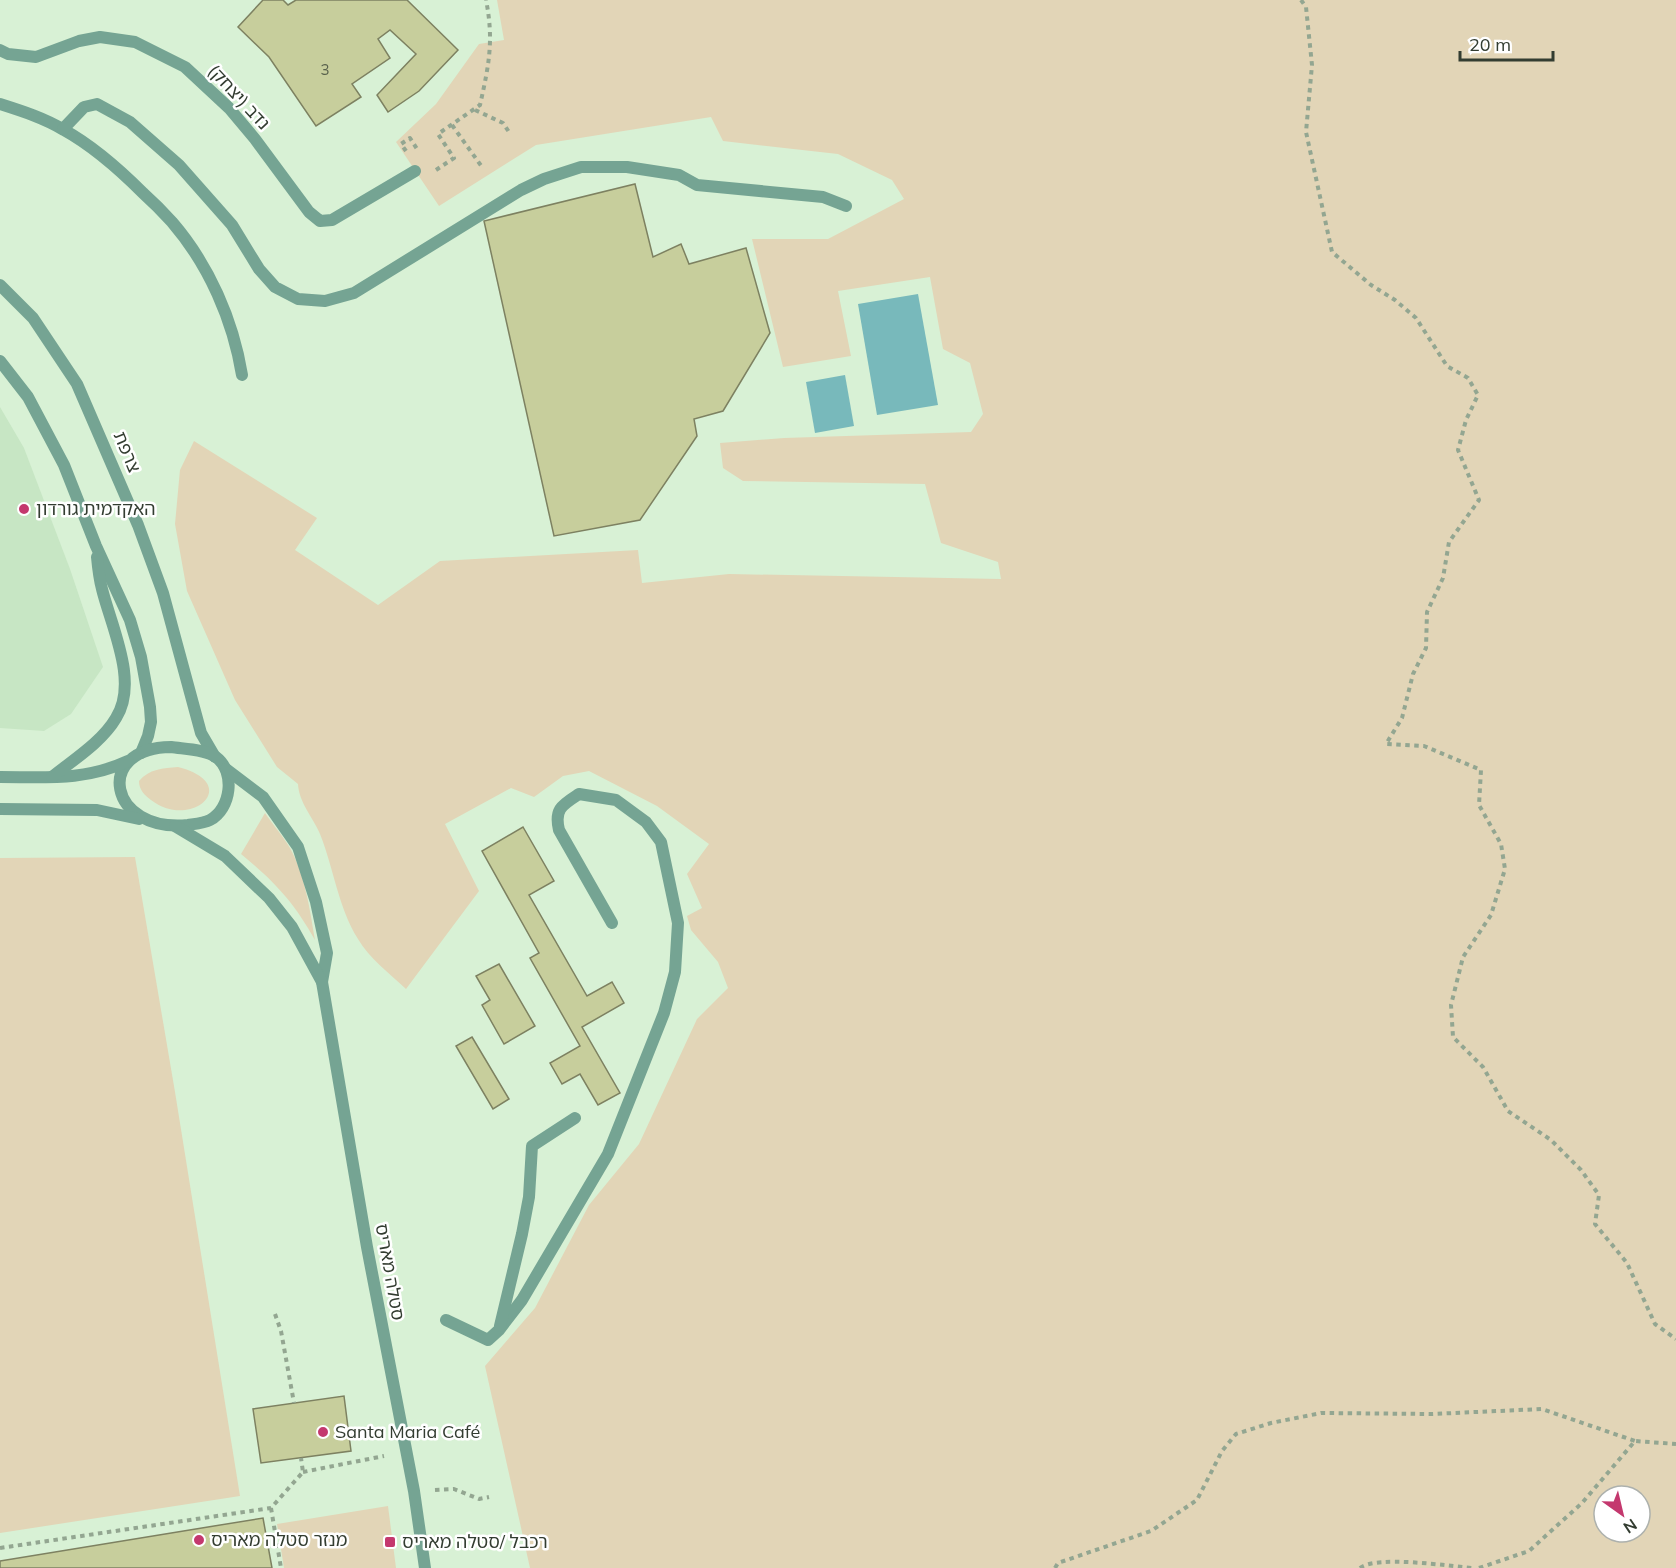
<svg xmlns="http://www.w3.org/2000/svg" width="1676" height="1568" viewBox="0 0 1676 1568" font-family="Mulish,'Noto Sans Hebrew',sans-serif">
<rect width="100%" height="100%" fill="#d8f1d5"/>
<polygon fill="#c7e6c4" points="0,407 24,448 70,569 103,667 71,714 44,731 0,728"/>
<g fill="#e2d5b7" fill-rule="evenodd">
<path d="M497,0H1676V1568H530L485,1366L535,1308L589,1205L639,1144L697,1019L728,988L718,962L691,930L687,916L702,908L687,874L709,844L657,806L589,771L563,776L534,797L511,788L445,824L479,891L406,989C390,974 369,958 358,939C338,907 334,869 320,834C313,817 299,803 298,784L277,767L235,700L187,591L175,524L180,470L194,441L317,518L295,550L378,605L440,561L638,550L642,583L729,574L1001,579L998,562L941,543L925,484L743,481L723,468L720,443L784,438L971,432L983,414L970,363L943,349L930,277L838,291L851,356L783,367L752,239H828L904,199L892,180L838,154L723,141L711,117L536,145L439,206L396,142L436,104L479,44L504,40ZM1604,1496H1640V1532H1604Z"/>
<path d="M178,767C244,784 191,831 151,800C144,795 139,789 139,781C149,769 163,768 178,767Z"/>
<path d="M265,813C273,825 283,836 290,848C305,875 310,910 315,940C294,902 274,881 241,854Z"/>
<polygon points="135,857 175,1092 240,1496 0,1533 0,858"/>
<polygon points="388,1506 396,1568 284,1568 277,1524"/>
</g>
<g fill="#78b9bb">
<polygon points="918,294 938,405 877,415 858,304"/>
<polygon points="845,375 854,426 815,433 806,382"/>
</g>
<g fill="#c7ce9c" stroke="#7d8161" stroke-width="1.5">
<polygon points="263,0 283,0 288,5 296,0 407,0 458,50 419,91 388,112 377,95 416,54 390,30 378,39 390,58 352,84 361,97 316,126 269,57 238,27"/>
<polygon points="635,184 653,257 681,244 689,264 746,248 770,333 723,411 694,419 697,436 640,520 554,536 484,221"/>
<polygon points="523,827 554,881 529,895 587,996 612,982 624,1003 582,1027 620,1093 598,1105 580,1074 562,1084 550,1063 580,1046 530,958 539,953 482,851"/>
<polygon points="499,964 535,1026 504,1044 482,1005 490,1000 476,976"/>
<polygon points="472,1037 509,1099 493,1109 456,1046"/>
<polygon points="344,1396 351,1451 261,1463 253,1409"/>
<polygon points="263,1518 272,1568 0,1568 0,1561"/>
</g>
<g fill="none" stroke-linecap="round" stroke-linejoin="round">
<g stroke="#93a691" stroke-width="4" stroke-dasharray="4.5 4.5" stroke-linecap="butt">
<polyline points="1301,0 1306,7 1312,65 1306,132 1332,252 1371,285 1395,300 1416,318 1447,366 1468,378 1478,395 1466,420 1458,450 1479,500 1449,542 1443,578 1427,612 1426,648 1413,674 1402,718 1386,744 1424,746 1481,770 1479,805 1501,844 1505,869 1491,915 1463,957 1451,1005 1453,1037 1483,1067 1508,1111 1551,1140 1581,1170 1599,1195 1595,1224 1627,1263 1655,1324 1676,1339"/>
<polyline points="475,110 503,123 509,132"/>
<polyline points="452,125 482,167"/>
<polyline points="406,151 401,144 410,138 417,149"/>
<path d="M436,170L454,158L438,134L480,105C489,65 494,40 486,0"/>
<polyline points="275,1314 281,1331 294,1403"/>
<polyline points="303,1472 384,1456"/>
<polyline points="435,1490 454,1489 479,1499 489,1497"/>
<polyline points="271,1508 281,1568"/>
<polyline points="0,1548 271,1508 303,1472 301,1458"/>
<polyline points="1055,1568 1058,1563 1151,1531 1197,1500 1222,1451 1236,1434 1271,1423 1321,1413 1432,1414 1542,1409 1635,1441"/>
<path d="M1360,1568C1376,1555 1449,1566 1472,1568"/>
<polyline points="1479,1568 1529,1551 1582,1503 1635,1441 1676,1444"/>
</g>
<g stroke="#75a493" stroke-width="12">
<path d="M0,104C22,111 44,118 64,130C93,146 119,169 143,193C153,202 163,212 172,222C209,265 233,320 242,375"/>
<polyline points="63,129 84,107 97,104 130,122 179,165 232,225 259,269 275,287 298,299 325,301 354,293 521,190 544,179 581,167 627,167 679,175 697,185 823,197 846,206"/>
<path d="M446,1320L488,1340L499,1330L522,1300L608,1154L664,1013L675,972L678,923L661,842L646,822L616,800L579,794C562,805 554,809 559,830L612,923"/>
<polyline points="500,1326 522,1234 529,1197 532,1146 575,1118"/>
</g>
<polyline stroke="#75a493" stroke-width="12" points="0,50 8,54 36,57 79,41 100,37 135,42 185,67 229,108 255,139 309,212 320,221 332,220 415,171"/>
<g stroke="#75a493" stroke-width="12">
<polyline points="0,285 33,318 77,384 138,525 163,593 201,733 215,757"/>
<polyline points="0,361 28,397 64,465 96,546 130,620 141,657 150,707 151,722 148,736 141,753"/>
<path d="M171,747C184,749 205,749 216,757C236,772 231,809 210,820C204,823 194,824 188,825C108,833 93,748 171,747Z"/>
<polyline points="226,769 263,797 298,847 316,902 327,953 322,982"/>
<path d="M0,777C46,777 85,781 128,761"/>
<path d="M52,777C73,760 102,742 116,718C139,682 111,626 102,589C99,578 98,568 97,557"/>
<polyline points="0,809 97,810 139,819"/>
<polyline points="175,826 225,856 269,898 292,927 322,982 367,1247 414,1491 425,1568"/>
</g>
</g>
<g fill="#c4386e" stroke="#fff" stroke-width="2">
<circle cx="24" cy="509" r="6"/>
<circle cx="323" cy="1432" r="6"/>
<circle cx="199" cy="1540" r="6"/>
<rect x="384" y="1536" width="12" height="12" rx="3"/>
</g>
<g text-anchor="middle" stroke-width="5" stroke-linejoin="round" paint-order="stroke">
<g font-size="15" fill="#58614c">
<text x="325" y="75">3</text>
</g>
<g font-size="18" fill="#333d31" stroke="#fff">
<text transform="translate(239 97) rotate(47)" y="6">נדב (יצחק)</text>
<text transform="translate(127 452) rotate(67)" y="6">צרפת</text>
<text transform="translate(390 1272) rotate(80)" y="6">סטלה מאריס</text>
</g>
<g font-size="18" fill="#333d31" stroke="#fff" text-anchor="start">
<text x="36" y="515">האקדמית גורדון</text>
<text x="335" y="1438">Santa Maria Café</text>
<text x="211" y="1546">מנזר סטלה מאריס</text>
<text x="402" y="1548">רכבל /סטלה מאריס</text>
</g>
</g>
<g transform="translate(1622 1514) rotate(146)"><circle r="28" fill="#ffffff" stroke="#adb1ad" stroke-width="1.5"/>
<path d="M0-4.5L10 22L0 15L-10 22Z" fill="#c4386e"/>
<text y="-9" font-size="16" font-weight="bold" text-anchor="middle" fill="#333d31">N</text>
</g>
<path d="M1460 51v9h93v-9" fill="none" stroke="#333d31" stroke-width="3"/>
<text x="1469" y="51" font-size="18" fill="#333d31" stroke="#ffffff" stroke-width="4.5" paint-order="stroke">20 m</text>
</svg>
